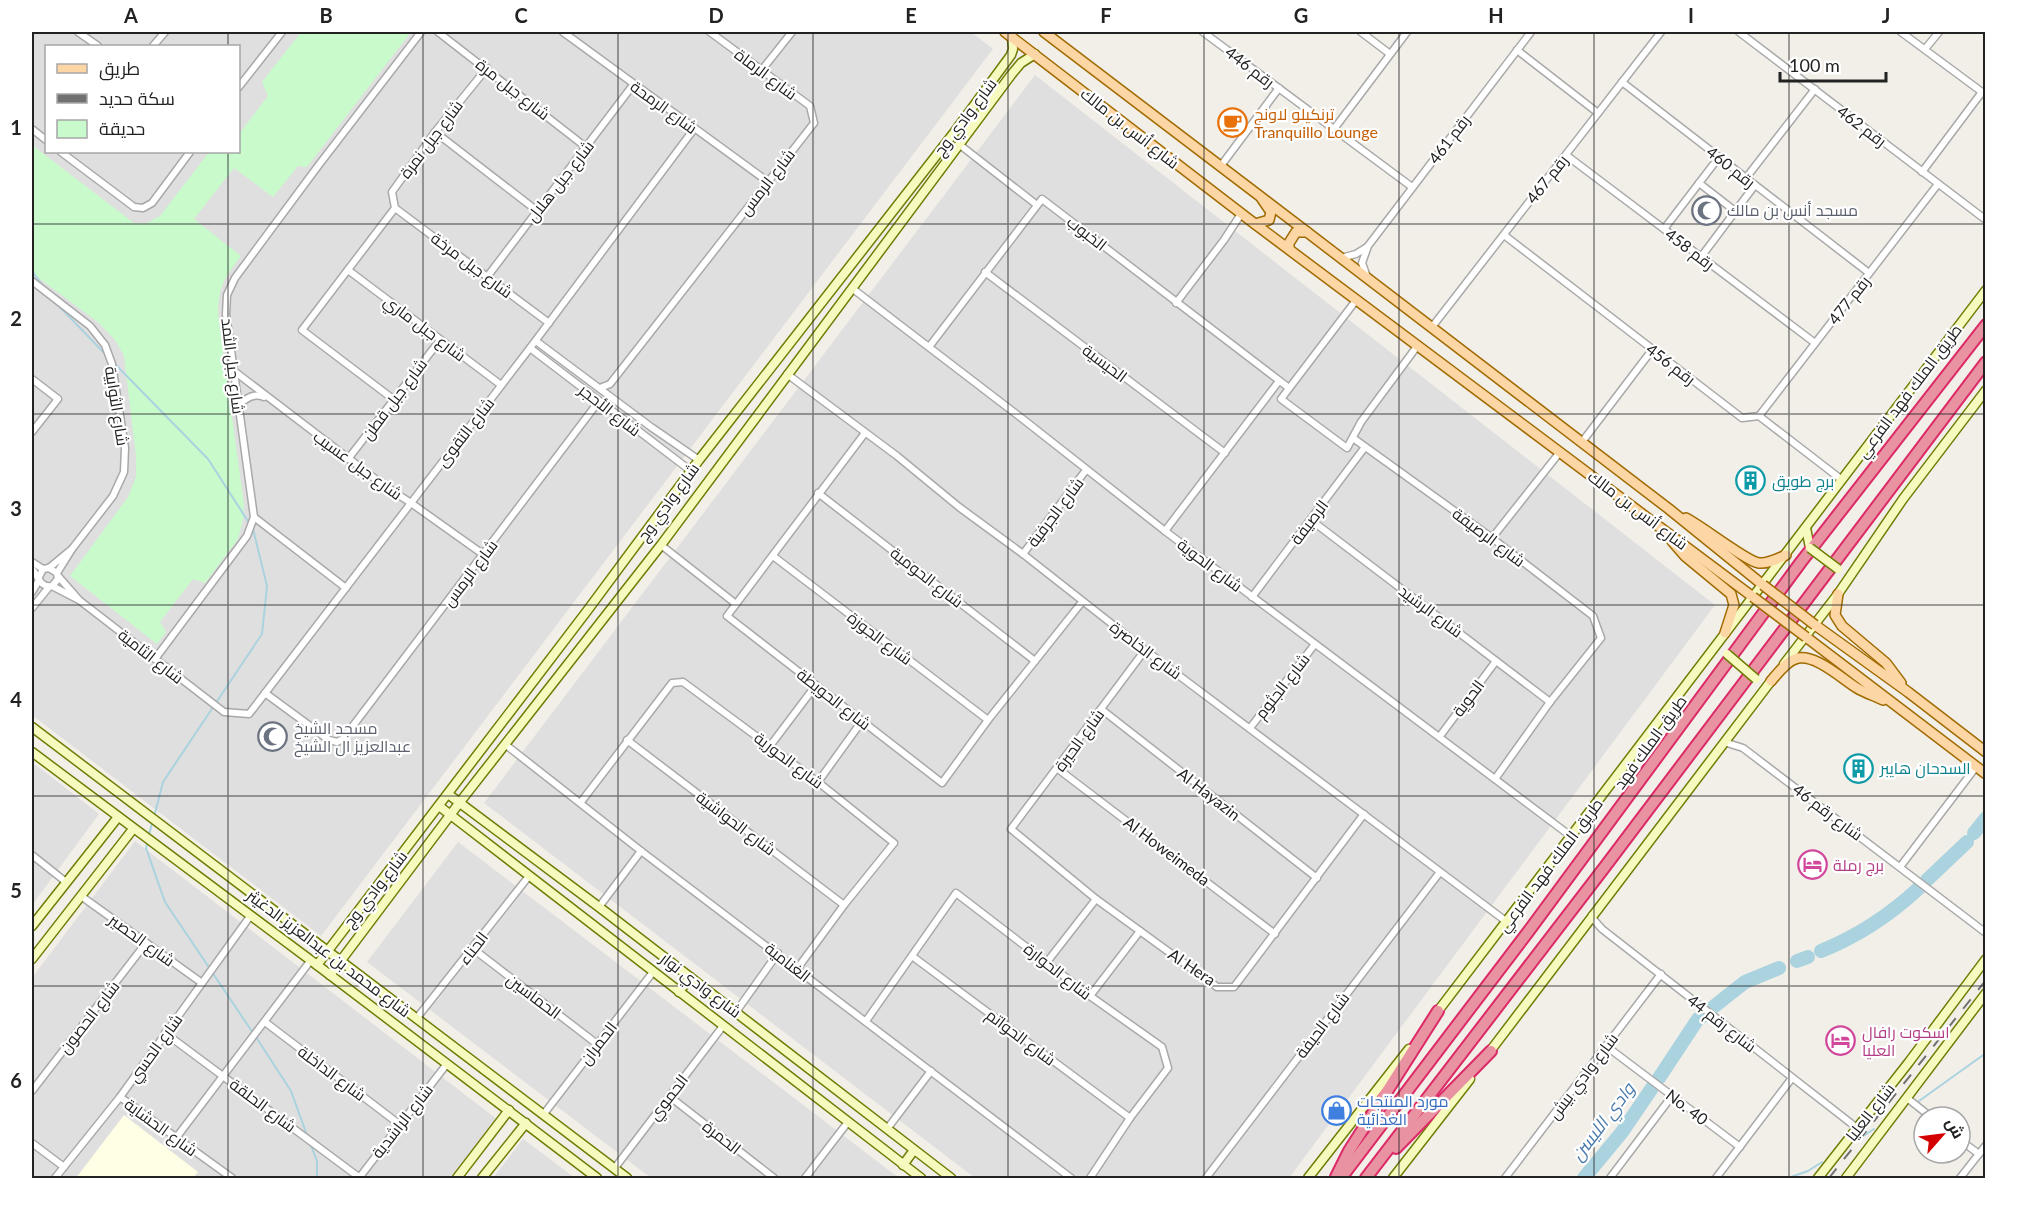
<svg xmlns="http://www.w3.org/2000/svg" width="2017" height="1210" viewBox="0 0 2017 1210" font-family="Lato,Cairo,sans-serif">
<rect width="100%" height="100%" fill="#f2efe9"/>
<g fill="#e0dfdf" fill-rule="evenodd">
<path d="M32,32H971L993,49L321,936L32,715ZM46,46H238V152H46Z"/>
<polygon points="1035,75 1715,605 1289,1178 975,1178 484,803"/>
<polygon points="32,762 99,814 32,905"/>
<polygon points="135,841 498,1120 454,1178 32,1178 32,978"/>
<polygon points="458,842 899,1178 651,1178 367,962"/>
<polygon points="523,1139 575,1178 493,1178"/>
</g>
<polygon fill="#ffffe5" points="124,1115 198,1172 193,1178 76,1178"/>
<path fill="#c8facc" d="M301,32H411L307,167L298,166L273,197L234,168L194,219L241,256C224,279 219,285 218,314L244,505L243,520L238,539L205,583L193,579L160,622L166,632L157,644L70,576L128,497L136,477V456L124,356L115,340L99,323L32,273V145L134,223H147L160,216L209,152H238L239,134L268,96L262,82Z"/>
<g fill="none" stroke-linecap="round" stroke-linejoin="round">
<g stroke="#aad3df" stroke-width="2">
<polyline points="32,271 44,287"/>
<polyline points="57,304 107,356"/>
<polyline points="113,362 208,459 253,529 267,586 262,634 163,782 154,817"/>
<polyline points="149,835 152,823"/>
<polyline points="148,840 146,848 165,902 253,1033"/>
<polyline points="256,1037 291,1091 308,1138"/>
<polyline points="1919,1101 1986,1053"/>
<polyline points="1857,1140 1874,1129"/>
<polyline points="310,1143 317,1161 317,1178"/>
<polyline points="1788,1178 1808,1171 1822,1162"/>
</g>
<g stroke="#aad3df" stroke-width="14">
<polyline points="1974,833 1986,818"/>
<polyline points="1927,880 1967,842"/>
<path d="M1821,951C1856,937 1891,914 1919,888"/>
<polyline points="1797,961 1808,957"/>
<polyline points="1712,1008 1745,982 1779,968"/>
<polyline points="1659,1078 1698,1019 1703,1016"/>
<polyline points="1584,1178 1622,1132 1652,1088"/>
</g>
<defs>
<g id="street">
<polyline points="78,32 98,46"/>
<polyline points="438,32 587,148"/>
<polyline points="563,32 767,181"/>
<polyline points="1203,32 1412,187"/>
<polyline points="1361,32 1390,54"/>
<polyline points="1739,32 1986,220"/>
<polyline points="1901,32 1986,95"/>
<polyline points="153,46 165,32"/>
<polyline points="1925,49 1939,32"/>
<polyline points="1517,50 1598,113"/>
<polyline points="761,71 792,32"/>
<polyline points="1622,82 1869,273"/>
<polyline points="238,88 282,32"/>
<polyline points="32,129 46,140"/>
<polyline points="1334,129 1407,32"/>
<polyline points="435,132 536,210"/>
<polyline points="960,145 1037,205"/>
<polyline points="61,152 134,207 143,208 152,203 190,152"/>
<polyline points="1566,155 1815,343"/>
<polyline points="1220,167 1279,88"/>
<polyline points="1922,172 1982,92"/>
<polyline points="1746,178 1815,89"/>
<polyline points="1699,183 1735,211"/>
<polyline points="395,208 549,323"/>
<polyline points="1664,229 1719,157"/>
<polyline points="1504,235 1742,418 1759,416 1842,480"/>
<polyline points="1701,257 1755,185"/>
<polyline points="1341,258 1356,254 1367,247"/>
<polyline points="348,270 501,385"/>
<polyline points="985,272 1225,453"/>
<polyline points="487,277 633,85"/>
<polyline points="1367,277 1362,263 1368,246 1531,32"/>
<polyline points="32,281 90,326 105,345 112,364 125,448 124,472 113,496 72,549"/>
<polyline points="853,289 1024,420 1165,531 1572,837"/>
<polyline points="1357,299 1281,399 1347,448 1361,422 1418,345"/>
<polyline points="1176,303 1224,240 1241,214"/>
<polyline points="1432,327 1661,32"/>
<polyline points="536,341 651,427 699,460"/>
<polyline points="929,347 1042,199 1289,388"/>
<polyline points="530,348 691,471"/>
<polyline points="234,371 382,484 411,503 484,555"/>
<polyline points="787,374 897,456 959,507 1023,554 1145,650 1507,922"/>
<polyline points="32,379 58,399 32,432"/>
<polyline points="600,388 610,384 814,123 810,106 710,32"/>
<polyline points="393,399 302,330 395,208 392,192 435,132 487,68"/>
<path d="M238,405C247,398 253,393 264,397"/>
<polyline points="1759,416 1938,184"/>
<polyline points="865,433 727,616 942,783 988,720 1082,602"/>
<polyline points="1353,438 1492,538 1593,616 1601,638 1550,702 1495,779"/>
<polyline points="1582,442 1652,350"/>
<polyline points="348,459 440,340"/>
<polyline points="818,493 1035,661"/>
<polyline points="254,517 346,588"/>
<polyline points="1311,520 1550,702"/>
<polyline points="1165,531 1279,381"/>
<polyline points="1492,538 1560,452"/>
<polyline points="661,545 736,604"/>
<polyline points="1023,554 1086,470"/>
<polyline points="773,556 988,720"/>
<polyline points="32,562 43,569"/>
<polyline points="49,568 72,549 57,573"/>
<path d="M32,569C39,577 40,588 52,586L58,579L57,573L49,568L43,569L39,577"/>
<polyline points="52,586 79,600 58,576"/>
<polyline points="32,592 39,580"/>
<polyline points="1252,597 1365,447"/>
<polyline points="79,600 224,712 249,714 530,348 694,129"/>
<polyline points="32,608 49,587"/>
<polyline points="1145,650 1011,829 1096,899 1217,987 1234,987 1364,814"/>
<polyline points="155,659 247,536 254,517 226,314 227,295 235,278 318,166 421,32"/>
<polyline points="265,693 329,740 337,742 343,739 599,401"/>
<polyline points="1101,709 1317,878"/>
<polyline points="1250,728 1315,644"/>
<polyline points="1440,736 1496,661"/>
<polyline points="627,740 844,905"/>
<polyline points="1724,742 1743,748 1986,933"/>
<polyline points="506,745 641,851 1071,1178"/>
<polyline points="770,746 816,685"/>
<polyline points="1058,769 1275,934"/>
<polyline points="818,782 862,721"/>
<polyline points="581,802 672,683 683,682 818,782 894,843 844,905 797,969"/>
<polyline points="32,855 66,882"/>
<polyline points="1900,867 1976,767"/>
<polyline points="81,896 202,983"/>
<polyline points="599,907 641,851"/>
<polyline points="1592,915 1594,920 1602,929 1857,1128"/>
<polyline points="472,948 597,1044"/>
<polyline points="912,956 1130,1118"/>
<polyline points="1047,962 1096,899"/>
<polyline points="1090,996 1140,931"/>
<polyline points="736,1012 778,953"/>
<polyline points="416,1019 529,876"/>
<polyline points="866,1021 956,893 1090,996 1162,1047 1168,1068 1130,1118 1090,1178"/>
<polyline points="265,1022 399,1124"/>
<polyline points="165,1033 360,1178"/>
<polyline points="1606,1046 1740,1147"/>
<polyline points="32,1091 146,943"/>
<polyline points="669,1096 774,1178"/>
<polyline points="120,1097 232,1178"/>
<polyline points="1907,1098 1931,1117"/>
<polyline points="543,1115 653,972"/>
<polyline points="887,1129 931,1071"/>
<polyline points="176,1138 311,960"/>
<polyline points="1960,1140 1979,1154"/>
<polyline points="32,1143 64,1167"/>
<polyline points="614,1169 723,1026"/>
<polyline points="55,1178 120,1097 251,915"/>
<polyline points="359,1178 446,1065"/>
<polyline points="805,1178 848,1122"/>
<polyline points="1206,1178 1440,872"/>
<polyline points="1505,1178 1661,974"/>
<polyline points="1610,1178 1672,1096"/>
<polyline points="1716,1178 1792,1078"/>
<polyline points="1960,1178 1986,1145"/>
</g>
<g id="secondary">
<polyline points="1806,528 1810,548"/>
<polyline points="1784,664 1838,594 1903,499 1986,390"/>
<polyline points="32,727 627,1178"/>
<polyline points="32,752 317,965 597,1178"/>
<polyline points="448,794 599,907 951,1178"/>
<polyline points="439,806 921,1178"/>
<polyline points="32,926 118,817"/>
<polyline points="32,959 133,829"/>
<polyline points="317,965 587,611 699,460 953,134 1011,55 1013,49 1012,37"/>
<polyline points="330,975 460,802 661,545 1011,75 1021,63 1035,54"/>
<polyline points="679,992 690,977"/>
<polyline points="1435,1015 1986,290"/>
<polyline points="1488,1054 1774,677"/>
<polyline points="903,1165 914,1150"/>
<polyline points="457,1178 509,1110"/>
<polyline points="482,1178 526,1123"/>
<polyline points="1308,1178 1409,1049"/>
<polyline points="1393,1178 1470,1079"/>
<polyline points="1818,1178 1909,1062 1986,959"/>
<polyline points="1846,1178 1986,993"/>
</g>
<g id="primary">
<polyline points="1005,32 1255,224 1269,220 1271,212 1262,199"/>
<polyline points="1044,32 1307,232"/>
<polyline points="1255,224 1753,597"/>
<polyline points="1289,249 1289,243 1296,232 1307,232 1669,509 1763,585"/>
<path d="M1686,518C1702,526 1746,561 1759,563C1768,564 1777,559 1786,555"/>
<polyline points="1672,541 1685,556 1731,594 1734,605 1725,633"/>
<polyline points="1838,594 1835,615 1842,626 1886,663 1901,683"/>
<polyline points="1815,625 1908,692 1986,752"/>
<polyline points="1806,637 1986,774"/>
<path d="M1771,681C1778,673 1786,662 1795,659C1814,652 1842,679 1857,688C1865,693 1875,696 1883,700"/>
</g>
<g id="highway">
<polyline points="1396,1148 1491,1051"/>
<polyline points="1336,1177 1349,1151 1438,1011"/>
<polyline points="1341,1178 1528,932 1801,562 1986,325"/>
<polyline points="1366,1178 1604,868 1986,362"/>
</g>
</defs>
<use href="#street" stroke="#a9a9a9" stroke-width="9"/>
<use href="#secondary" stroke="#707d05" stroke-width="11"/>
<use href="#primary" stroke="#a06b00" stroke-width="12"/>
<use href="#highway" stroke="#dc2a67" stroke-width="14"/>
<use href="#street" stroke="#fff" stroke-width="6"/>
<use href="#secondary" stroke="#f7fabf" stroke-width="8"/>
<use href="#primary" stroke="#fcd6a4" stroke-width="9"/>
<use href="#highway" stroke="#e892a2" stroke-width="10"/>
<polyline stroke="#707070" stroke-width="2" stroke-dasharray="12 12" stroke-linecap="butt" points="1829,1178 1986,980"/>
<defs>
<g id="secondary-bridge">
<polyline points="1810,548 1838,569"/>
<polyline points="1727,654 1756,679"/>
</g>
<g id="primary-bridge">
<polyline points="1763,585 1815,625"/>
<polyline points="1753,597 1806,637"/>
</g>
</defs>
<use href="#secondary-bridge" stroke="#707d05" stroke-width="11" stroke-linecap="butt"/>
<use href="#primary-bridge" stroke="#a06b00" stroke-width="12" stroke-linecap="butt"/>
<use href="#secondary-bridge" stroke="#f7fabf" stroke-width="8"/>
<use href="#primary-bridge" stroke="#fcd6a4" stroke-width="9"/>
</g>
<path fill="none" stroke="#222" stroke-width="1.5" stroke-opacity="0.55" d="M228,32V46M423,32V1178M618,32V1178M813,32V1178M1008,32V1178M1204,32V1178M1399,32V1178M1594,32V1178M1789,32V1178M228,152V1178M32,224H1986M32,414H1986M32,605H1986M32,796H1986M32,986H1986"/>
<defs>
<symbol id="cafe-ring" viewBox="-11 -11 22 22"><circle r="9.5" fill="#fff" stroke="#e8710a" stroke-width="1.5"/><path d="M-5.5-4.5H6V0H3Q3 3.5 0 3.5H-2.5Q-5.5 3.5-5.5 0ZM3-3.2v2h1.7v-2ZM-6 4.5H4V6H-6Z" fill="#e8710a"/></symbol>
<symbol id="mosque-ring" viewBox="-11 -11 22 22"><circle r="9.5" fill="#fff" stroke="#6b7280" stroke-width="1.5"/><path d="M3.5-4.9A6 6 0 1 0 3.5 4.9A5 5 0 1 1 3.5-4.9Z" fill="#6b7280"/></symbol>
<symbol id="building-ring" viewBox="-11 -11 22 22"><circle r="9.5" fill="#fff" stroke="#0f9aa8" stroke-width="1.5"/><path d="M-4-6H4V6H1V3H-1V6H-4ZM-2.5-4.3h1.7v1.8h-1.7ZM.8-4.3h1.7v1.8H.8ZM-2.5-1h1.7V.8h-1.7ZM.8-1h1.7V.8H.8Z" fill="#0f9aa8"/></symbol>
<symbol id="hotel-ring" viewBox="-11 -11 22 22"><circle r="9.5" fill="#fff" stroke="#d1479c" stroke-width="1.5"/><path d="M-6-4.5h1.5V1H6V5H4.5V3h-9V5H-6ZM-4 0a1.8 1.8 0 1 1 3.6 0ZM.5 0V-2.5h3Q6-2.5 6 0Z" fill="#d1479c"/></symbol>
<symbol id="shop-ring" viewBox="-11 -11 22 22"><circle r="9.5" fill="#fff" stroke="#3f7fe0" stroke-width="1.5"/><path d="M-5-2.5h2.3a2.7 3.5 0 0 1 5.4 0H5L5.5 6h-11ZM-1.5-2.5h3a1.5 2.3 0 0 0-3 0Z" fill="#3f7fe0"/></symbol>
</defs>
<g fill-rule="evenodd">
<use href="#cafe-ring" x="1216" y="106" width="33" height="33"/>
<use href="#mosque-ring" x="1690" y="194" width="33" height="33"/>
<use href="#building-ring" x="1734" y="464" width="33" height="33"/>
<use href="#mosque-ring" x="256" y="720" width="33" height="33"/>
<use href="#building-ring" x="1842" y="752" width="33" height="33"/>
<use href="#hotel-ring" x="1796" y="848" width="33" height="33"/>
<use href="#hotel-ring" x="1824" y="1024" width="33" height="33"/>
<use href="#shop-ring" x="1320" y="1094" width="33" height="33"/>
</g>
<g text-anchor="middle" stroke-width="4.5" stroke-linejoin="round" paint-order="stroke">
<g font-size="16" fill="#222" stroke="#fff">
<text transform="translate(1250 67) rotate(37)" y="6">رقم 446</text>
<text transform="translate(766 74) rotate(37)" y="6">شارع الرماة</text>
<text transform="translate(513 89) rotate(38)" y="6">شارع جبل مرة</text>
<text transform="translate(664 107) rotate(36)" y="6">شارع الرمحة</text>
<text transform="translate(965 117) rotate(-53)" y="6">شارع وادي وج</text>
<text transform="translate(1862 126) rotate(37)" y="6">رقم 462</text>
<text transform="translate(1130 128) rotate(38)" y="6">شارع أنس بن مالك</text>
<text transform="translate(431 139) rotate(-53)" y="6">شارع جبل نمرة</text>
<text transform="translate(1449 139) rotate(-53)" y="6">رقم 461</text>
<text transform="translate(1731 167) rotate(38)" y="6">رقم 460</text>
<text transform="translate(1547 179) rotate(-52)" y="6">رقم 467</text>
<text transform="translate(560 181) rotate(-52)" y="6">شارع جبل هلال</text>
<text transform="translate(767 182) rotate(-52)" y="6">شارع الرمس</text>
<text transform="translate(1087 233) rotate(38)" y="6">الخبوب</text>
<text transform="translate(1690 249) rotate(37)" y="6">رقم 458</text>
<text transform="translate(472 265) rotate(37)" y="6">شارع جبل مرخة</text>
<text transform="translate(1849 300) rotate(-52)" y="6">رقم 477</text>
<text transform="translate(425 328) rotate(37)" y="6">شارع جبل ماري</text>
<text transform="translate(1105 363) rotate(37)" y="6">الحيسية</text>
<text transform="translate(1671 364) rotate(37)" y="6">رقم 456</text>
<text transform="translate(233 366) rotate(83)" y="6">شارع جبل الثمد</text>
<text transform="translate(1909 391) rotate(-53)" y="6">طريق الملك فهد الفرعي</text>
<text transform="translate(394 399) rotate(-53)" y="6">شارع جبل قطن</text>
<text transform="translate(117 406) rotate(81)" y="6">شارع الثوابية</text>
<text transform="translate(610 410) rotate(38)" y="6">شارع الأحجر</text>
<text transform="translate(465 432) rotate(-52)" y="6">شارع التقوى</text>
<text transform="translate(358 465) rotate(36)" y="6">شارع جبل عسيب</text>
<text transform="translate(668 502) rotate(-54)" y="6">شارع وادي وج</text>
<text transform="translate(1638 510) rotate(37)" y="6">شارع أنس بن مالك</text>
<text transform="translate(1055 512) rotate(-53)" y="6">شارع الجرفية</text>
<text transform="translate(1309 522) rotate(-53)" y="6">الرصيفة</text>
<text transform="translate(1489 537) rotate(37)" y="6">شارع الرصيفة</text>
<text transform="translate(1210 565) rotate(37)" y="6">شارع الحوية</text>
<text transform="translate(470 573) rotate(-53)" y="6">شارع الرمس</text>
<text transform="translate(927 577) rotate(38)" y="6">شارع الحومية</text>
<text transform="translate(1431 611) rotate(37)" y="6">شارع الرشيد</text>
<text transform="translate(880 638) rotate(37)" y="6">شارع الجوزة</text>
<text transform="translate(1146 650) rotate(37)" y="6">شارع الخاصرة</text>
<text transform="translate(151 656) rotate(38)" y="6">شارع الثامية</text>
<text transform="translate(1282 686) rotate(-52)" y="6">شارع الجثوم</text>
<text transform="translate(1468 698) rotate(-53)" y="6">الحوية</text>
<text transform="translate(834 699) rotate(38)" y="6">شارع الحويطة</text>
<text transform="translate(1079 740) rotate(-54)" y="6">شارع الحيرة</text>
<text transform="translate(1650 742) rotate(-54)" y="6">طريق الملك فهد</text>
<text transform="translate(789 760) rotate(37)" y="6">شارع الحورية</text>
<text transform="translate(1209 794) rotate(38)" y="6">Al Hayazin</text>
<text transform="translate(1828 812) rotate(37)" y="6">شارع رقم 46</text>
<text transform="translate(736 823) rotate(37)" y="6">شارع الحواشية</text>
<text transform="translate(1167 851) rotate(37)" y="6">Al Howeimeda</text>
<text transform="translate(1550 865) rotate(-53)" y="6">طريق الملك فهد الفرعي</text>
<text transform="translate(375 889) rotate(-52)" y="6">شارع وادي وج</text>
<text transform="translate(142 940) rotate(36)" y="6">شارع الحصير</text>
<text transform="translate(473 948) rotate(-52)" y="6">الحناء</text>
<text transform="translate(329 953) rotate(37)" y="6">شارع محمد بن عبدالعزيز الدغيثر</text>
<text transform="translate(788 962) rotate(38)" y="6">الغنامية</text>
<text transform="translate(1192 967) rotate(34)" y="6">Al Hera</text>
<text transform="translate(1058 971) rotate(38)" y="6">شارع الحوارة</text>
<text transform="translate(701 985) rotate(37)" y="6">شارع وادي نوار</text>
<text transform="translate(534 996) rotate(37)" y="6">الحماسين</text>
<text transform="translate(89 1017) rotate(-52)" y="6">شارع الحصون</text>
<text transform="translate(1722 1023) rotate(38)" y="6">شارع رقم 44</text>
<text transform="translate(1322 1025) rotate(-53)" y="6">شارع الحيفة</text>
<text transform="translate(1021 1037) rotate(37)" y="6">شارع الحواتم</text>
<text transform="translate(598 1043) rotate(-52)" y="6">الحمران</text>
<text transform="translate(155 1048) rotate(-54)" y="6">شارع الحسي</text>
<text transform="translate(332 1073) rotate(37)" y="6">شارع الداخلة</text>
<text transform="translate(1583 1076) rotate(-53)" y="6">شارع وادي بيش</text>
<text transform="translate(668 1097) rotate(-52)" y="6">الحموي</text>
<text transform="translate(263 1105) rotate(37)" y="6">شارع الحلقة</text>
<text transform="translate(1687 1107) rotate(37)" y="6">No. 40</text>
<text transform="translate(1870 1112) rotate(-52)" y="6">شارع العليا</text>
<text transform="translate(402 1121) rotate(-52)" y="6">شارع الراشدية</text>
<text transform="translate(161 1127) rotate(36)" y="6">شارع الحشاية</text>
<text transform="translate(722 1137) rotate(38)" y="6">الحمرة</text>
</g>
<g font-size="16" fill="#c56008" stroke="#fff" text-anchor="start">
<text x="1254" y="120">ترنكيلو لاونج<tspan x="1254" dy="18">Tranquillo Lounge</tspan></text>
</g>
<g font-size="16" fill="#5b616d" stroke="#fff" text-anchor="start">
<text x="1727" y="216">مسجد أنس بن مالك</text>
<text x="294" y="734">مسجد الشيخ<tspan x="294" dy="18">عبدالعزيز ال الشيخ</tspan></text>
</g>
<g font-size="16" fill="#0d838f" stroke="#fff" text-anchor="start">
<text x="1772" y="487">برج طويق</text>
<text x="1880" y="774">السدحان هايبر</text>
</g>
<g font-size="16" fill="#b23c85" stroke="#fff" text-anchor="start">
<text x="1833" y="871">برج رملة</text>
<text x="1862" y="1038">اسكوت رافال<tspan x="1862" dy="18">العليا</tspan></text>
</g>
<g font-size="16" fill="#366cbe" stroke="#fff" text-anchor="start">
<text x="1357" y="1107">مورد المنتجات<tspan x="1357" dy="18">الغذائية</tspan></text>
</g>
<g font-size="18" font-style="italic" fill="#4a7aab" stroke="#fff">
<text transform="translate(1603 1122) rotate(-53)" y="6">وادي الليسن</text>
</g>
</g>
<rect width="2017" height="1210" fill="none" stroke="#ffffff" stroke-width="66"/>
<rect x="45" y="45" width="195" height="108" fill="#ffffff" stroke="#a7a7a7" stroke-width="1.5"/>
<rect x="57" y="64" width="30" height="9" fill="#fcd6a4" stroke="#a7a7a7" stroke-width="1.5"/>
<text x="99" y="75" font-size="18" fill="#222222">طريق</text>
<rect x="57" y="94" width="30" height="9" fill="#707070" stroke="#a7a7a7" stroke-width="1.5"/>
<text x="99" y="105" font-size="18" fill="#222222">سكة حديد</text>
<rect x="57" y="120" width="30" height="18" fill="#c8facc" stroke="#a7a7a7" stroke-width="1.5"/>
<text x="99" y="135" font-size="18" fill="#222222">حديقة</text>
<g transform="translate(1942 1135) rotate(62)"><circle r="28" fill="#ffffff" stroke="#a7a7a7" stroke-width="1.5"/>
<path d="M0-4.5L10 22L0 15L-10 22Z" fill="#d40000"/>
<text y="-9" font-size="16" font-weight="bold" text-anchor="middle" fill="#222222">ش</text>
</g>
<path d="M1780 72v9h106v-9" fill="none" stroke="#222222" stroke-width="3"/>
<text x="1789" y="72" font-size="18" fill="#222222" stroke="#ffffff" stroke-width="4.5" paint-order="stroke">100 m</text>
<rect x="33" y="33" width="1951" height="1144" fill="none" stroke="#222" stroke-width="2"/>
<g font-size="20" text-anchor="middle" font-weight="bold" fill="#222">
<text x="131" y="23">A</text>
<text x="326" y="23">B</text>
<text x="521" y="23">C</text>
<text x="716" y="23">D</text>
<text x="911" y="23">E</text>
<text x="1106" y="23">F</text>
<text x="1301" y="23">G</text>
<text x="1496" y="23">H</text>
<text x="1691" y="23">I</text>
<text x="1886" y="23">J</text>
<text x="16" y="135">1</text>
<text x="16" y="326">2</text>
<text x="16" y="516">3</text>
<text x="16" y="707">4</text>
<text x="16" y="898">5</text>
<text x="16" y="1088">6</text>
</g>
</svg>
